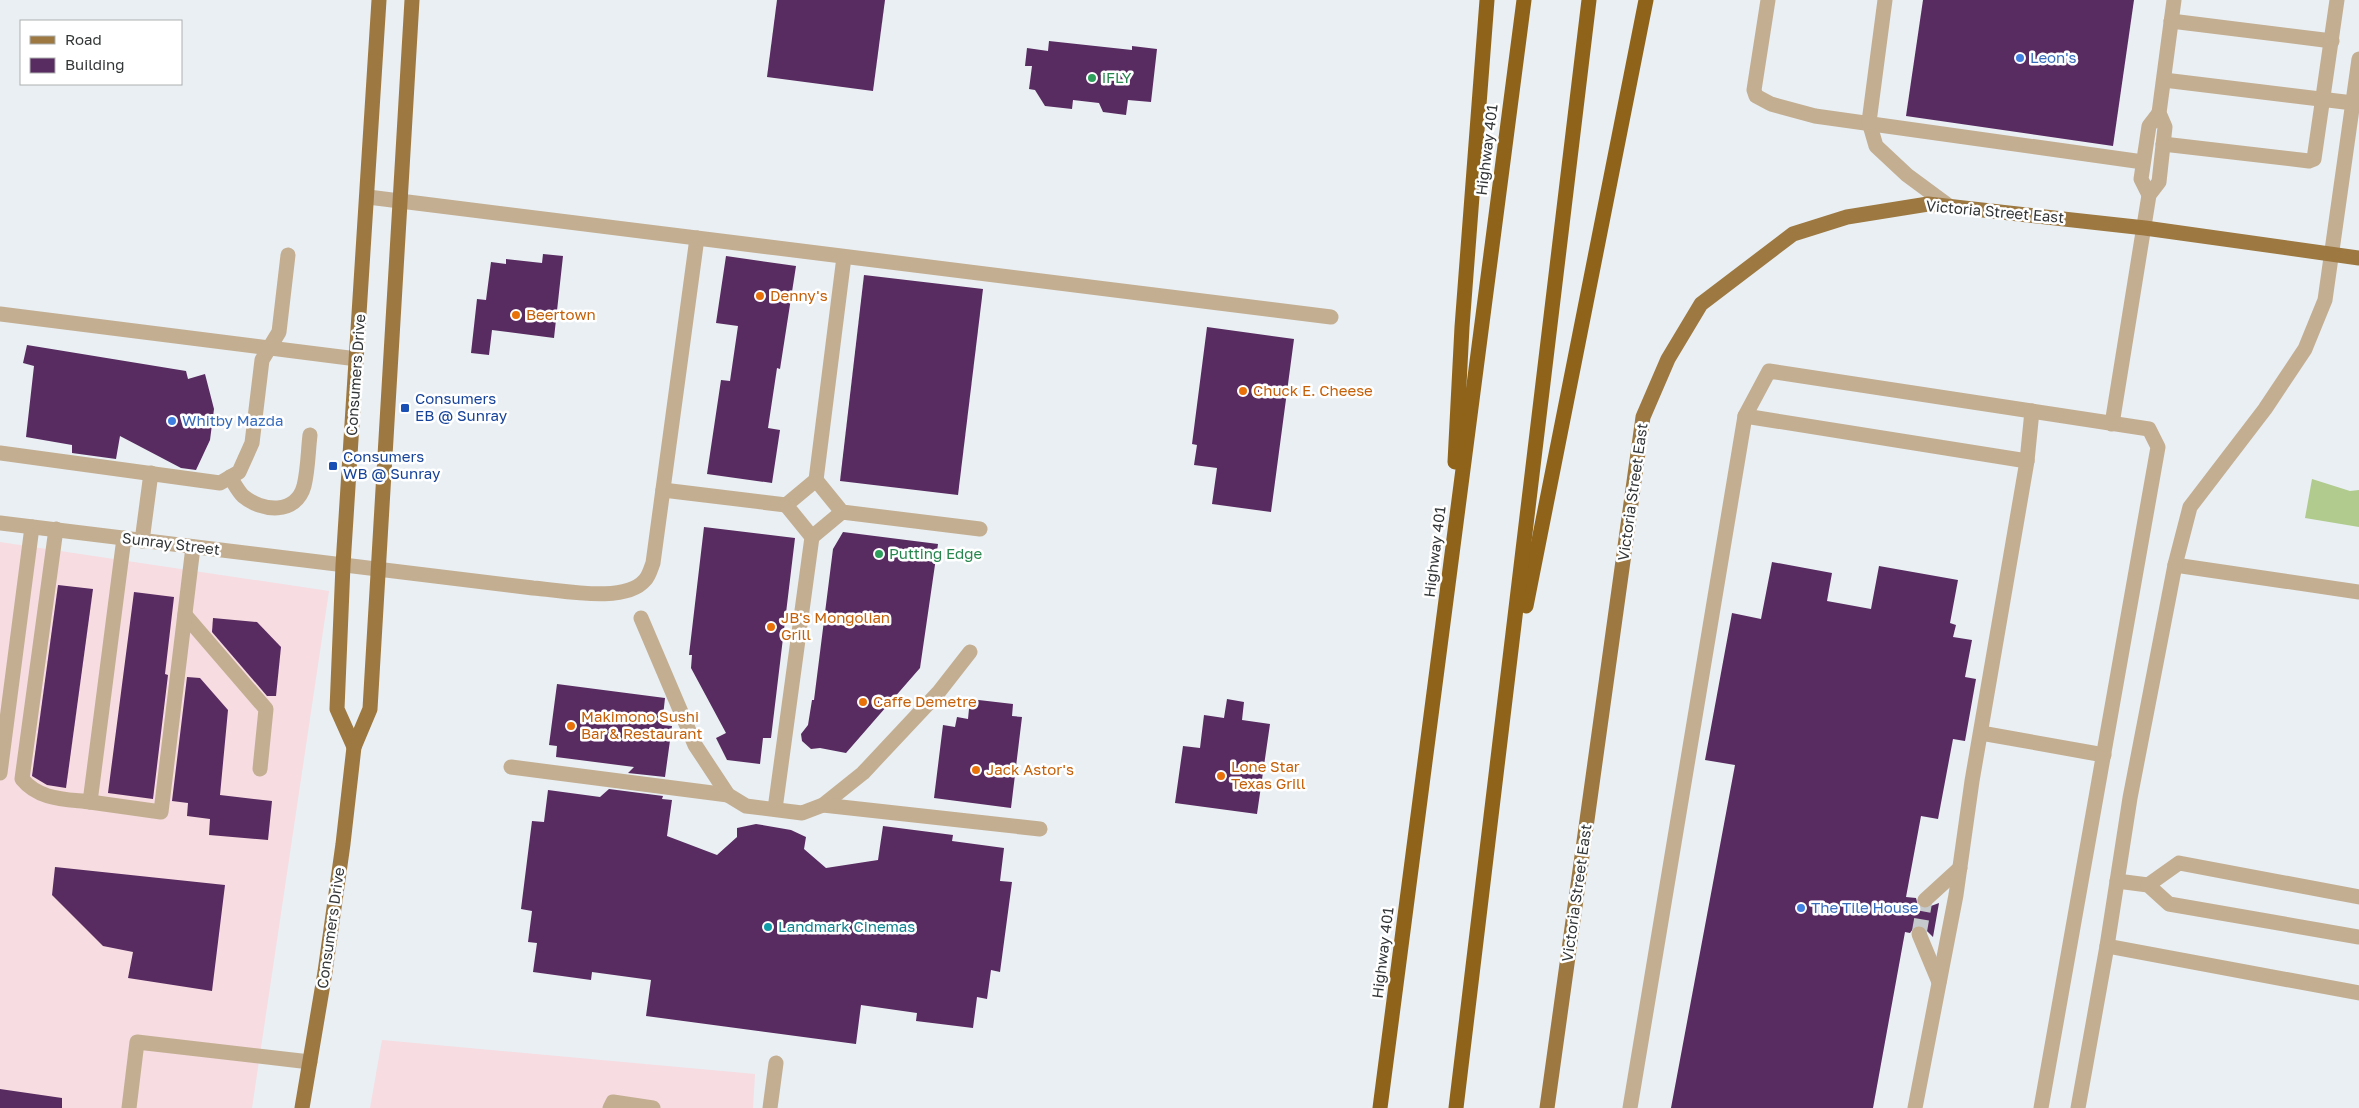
<svg xmlns="http://www.w3.org/2000/svg" width="2359" height="1108" viewBox="0 0 2359 1108" font-family="'Golos Text',sans-serif">
<rect width="100%" height="100%" fill="#e9eff3"/>
<g fill="#f7dce1">
<polygon points="0,542 329,591 252,1108 0,1108"/>
<polygon points="382,1040 755,1074 753,1108 370,1108"/>
</g>
<polygon fill="#b0cb8d" points="2312,479 2350,491 2359,490 2359,527 2305,518"/>
<g fill="#582b61">
<polygon points="777,0 885,0 873,91 767,77"/>
<polygon points="1923,0 2134,0 2113,146 1906,116"/>
<polygon points="1049,41 1132,50 1132,46 1157,49 1151,102 1128,100 1126,115 1103,112 1099,103 1073,100 1072,109 1045,106 1035,90 1029,89 1032,66 1025,66 1027,48 1048,51"/>
<polygon points="543,254 563,256 554,338 492,330 489,355 471,353 477,299 486,300 491,262 506,264 506,259 542,263"/>
<polygon points="726,256 796,266 780,369 777,368 768,428 780,430 772,483 707,474 721,380 730,381 738,326 716,323"/>
<polygon points="864,275 983,289 958,495 840,481"/>
<polygon points="1207,327 1294,339 1271,512 1212,504 1217,468 1194,465 1197,445 1192,444"/>
<polygon points="27,345 186,371 188,379 205,374 214,409 210,440 196,470 181,468 120,436 116,459 72,453 72,445 26,437 34,366 23,363"/>
<polygon points="704,527 795,538 771,738 763,738 760,764 727,760 716,738 726,733 691,668 692,655 689,655"/>
<polygon points="843,532 938,544 920,668 846,753 820,748 811,749 802,741 801,734 808,725 812,700 814,700 833,549"/>
<polygon points="1772,562 1832,573 1827,601 1871,609 1879,566 1958,580 1950,623 1956,625 1953,637 1972,640 1965,677 1976,679 1965,741 1953,739 1938,819 1921,816 1906,897 1916,898 1918,906 1923,909 1939,903 1933,937 1921,925 1915,926 1910,933 1905,932 1873,1108 1671,1108 1735,765 1705,760 1732,613 1761,619"/>
<polygon points="58,585 93,589 66,788 47,785 32,776"/>
<polygon points="134,592 174,597 165,674 168,675 153,799 108,793"/>
<polygon points="213,618 257,622 281,647 276,696 267,696 212,632"/>
<polygon points="187,677 200,678 228,710 220,795 272,801 268,840 209,835 210,819 187,816 188,803 172,801"/>
<polygon points="557,684 665,698 662,725 672,726 665,777 628,773 634,767 556,757 557,746 549,745"/>
<polygon points="970,699 1013,704 1012,716 1022,717 1011,808 934,798 943,725 955,727 957,717 968,719"/>
<polygon points="1227,699 1244,702 1242,720 1270,724 1257,814 1175,803 1183,746 1200,748 1204,715 1224,718"/>
<polygon points="609,789 663,796 662,799 672,800 667,836 717,855 737,837 737,828 756,824 791,830 806,837 804,849 826,868 878,860 883,826 953,835 952,841 1004,848 1000,881 1012,882 1000,972 991,970 987,999 977,997 973,1028 916,1021 917,1013 861,1005 856,1044 646,1016 651,980 592,972 591,980 533,972 537,943 528,942 532,911 521,909 532,821 544,822 548,790 600,797"/>
<polygon points="55,867 225,885 212,991 128,978 133,952 103,946 52,895"/>
<polygon points="0,1089 62,1098 62,1108 0,1108"/>
</g>
<g fill="none" stroke-linecap="round" stroke-linejoin="round">
<polyline stroke="#c5cacd" stroke-width="15" stroke-dasharray="15 8" stroke-linecap="butt" points="1919,934 1925,900"/>
<g stroke="#c3ae92" stroke-width="15">
<polyline points="1768,0 1754,90 1756,96 1771,104 1815,116 2143,162"/>
<polyline points="1885,0 1869,122 1876,146 1907,175 1949,206"/>
<polyline points="2171,21 2332,41"/>
<polyline points="2359,59 2325,300 2305,349 2265,409 2190,507 2175,565 2359,592"/>
<polyline points="2164,80 2353,103"/>
<polyline points="2163,144 2309,161 2314,159 2337,0"/>
<polyline points="2149,195 2141,179 2149,126 2159,113"/>
<polyline points="368,197 1331,317"/>
<polyline points="0,314 357,359"/>
<polyline points="1745,416 2027,461"/>
<polyline points="2112,424 2149,195 2159,182 2165,127 2159,113 2174,0"/>
<polyline points="0,453 220,483 239,472 252,443 262,360 279,332 288,255"/>
<path d="M230,477C234,483 238,491 243,496C262,512 296,515 304,486C308,470 308,452 310,435"/>
<polyline points="816,480 844,257"/>
<polyline points="663,490 786,505"/>
<polyline points="842,512 812,537 786,505 816,480 842,512 980,529"/>
<path d="M0,523L533,588C562,590 625,604 645,580C649,576 651,568 653,563L697,238"/>
<path d="M56,529L22,779C39,800 65,799 90,802L124,538"/>
<polyline points="142,541 151,473"/>
<polyline points="185,615 266,709 260,769"/>
<polyline points="641,618 695,745 728,795 746,806 802,813 823,805 863,773 938,693 970,652"/>
<polyline points="1981,733 2104,755"/>
<polyline points="511,767 728,795"/>
<polyline points="0,773 32,527"/>
<polyline points="90,802 161,812 193,547"/>
<polyline points="823,805 1040,829"/>
<polyline points="775,809 812,537"/>
<polyline points="2117,881 2148,885 2169,904 2359,937"/>
<polyline points="2148,885 2179,863 2359,897"/>
<polyline points="1925,900 1960,868"/>
<polyline points="1919,934 1939,982"/>
<polyline points="2107,946 2130,798 2175,565"/>
<polyline points="129,1108 137,1042 310,1062"/>
<polyline points="610,1108 613,1102 653,1108"/>
<polyline points="770,1108 776,1063"/>
<polyline points="1630,1108 1745,416 1769,371 2149,429 2158,447 2041,1108"/>
<polyline points="1915,1108 1956,895 1972,781 2027,461 2032,411"/>
<polyline points="2078,1108 2107,946 2359,993"/>
</g>
<g stroke="#9d7840" stroke-width="15">
<polyline points="354,747 337,709 343,565 379,0"/>
<polyline points="302,1108 325,972 343,844 354,747 370,709 412,0"/>
<polyline points="1547,1108 1643,417 1668,359 1701,304 1793,234 1847,217 1928,204 2145,228 2359,258"/>
</g>
<g stroke="#8f641a" stroke-width="15">
<polyline points="1455,462 1462,327 1487,0"/>
<polyline points="1526,606 1646,0"/>
<polyline points="1380,1108 1524,0"/>
<polyline points="1456,1108 1589,0"/>
</g>
</g>
<g fill="#3f7fe0" stroke="#fff" stroke-width="2">
<circle cx="2020" cy="58" r="5"/>
<circle cx="172" cy="421" r="5"/>
<circle cx="1801" cy="908" r="5"/>
</g>
<g fill="#2e9e5b" stroke="#fff" stroke-width="2">
<circle cx="1092" cy="78" r="5"/>
<circle cx="879" cy="554" r="5"/>
</g>
<g fill="#e8710a" stroke="#fff" stroke-width="2">
<circle cx="760" cy="296" r="5"/>
<circle cx="516" cy="315" r="5"/>
<circle cx="1243" cy="391" r="5"/>
<circle cx="771" cy="627" r="5"/>
<circle cx="863" cy="702" r="5"/>
<circle cx="571" cy="726" r="5"/>
<circle cx="976" cy="770" r="5"/>
<circle cx="1221" cy="776" r="5"/>
</g>
<g fill="#1a4fb4" stroke="#fff" stroke-width="2">
<rect x="400" y="403" width="10" height="10" rx="2.5"/>
<rect x="328" y="461" width="10" height="10" rx="2.5"/>
</g>
<circle fill="#0f9aa8" stroke="#fff" stroke-width="2" cx="768" cy="927" r="5"/>
<g text-anchor="middle" stroke-width="5" stroke-linejoin="round" paint-order="stroke">
<g font-size="15" fill="#366cbe" stroke="#fff" text-anchor="start">
<text x="2030" y="63">Leon's</text>
<text x="182" y="426">Whitby Mazda</text>
<text x="1811" y="913">The Tile House</text>
</g>
<g font-size="15" fill="#27864d" stroke="#fff" text-anchor="start">
<text x="1102" y="83">iFLY</text>
<text x="889" y="559">Putting Edge</text>
</g>
<g font-size="15" fill="#333637" stroke="#fff">
<text transform="translate(1487 150) rotate(-83)" y="5">Highway 401</text>
<text transform="translate(1995 212) rotate(5)" y="5">Victoria Street East</text>
<text transform="translate(356 375) rotate(-86)" y="5">Consumers Drive</text>
<text transform="translate(1633 492) rotate(-82)" y="5">Victoria Street East</text>
<text transform="translate(171 544) rotate(7)" y="5">Sunray Street</text>
<text transform="translate(1435 552) rotate(-83)" y="5">Highway 401</text>
<text transform="translate(1577 893) rotate(-82)" y="5">Victoria Street East</text>
<text transform="translate(331 928) rotate(-82)" y="5">Consumers Drive</text>
<text transform="translate(1383 953) rotate(-83)" y="5">Highway 401</text>
</g>
<g font-size="15" fill="#c56008" stroke="#fff" text-anchor="start">
<text x="770" y="301">Denny's</text>
<text x="526" y="320">Beertown</text>
<text x="1253" y="396">Chuck E. Cheese</text>
<text x="781" y="623">JB's Mongolian<tspan x="781" dy="17">Grill</tspan></text>
<text x="873" y="707">Caffe Demetre</text>
<text x="581" y="722">Makimono Sushi<tspan x="581" dy="17">Bar &amp; Restaurant</tspan></text>
<text x="1231" y="772">Lone Star<tspan x="1231" dy="17">Texas Grill</tspan></text>
<text x="986" y="775">Jack Astor's</text>
</g>
<g font-size="15" fill="#164399" stroke="#fff" text-anchor="start">
<text x="415" y="404">Consumers<tspan x="415" dy="17">EB @ Sunray</tspan></text>
<text x="343" y="462">Consumers<tspan x="343" dy="17">WB @ Sunray</tspan></text>
</g>
<g font-size="15" fill="#0d838f" stroke="#fff" text-anchor="start">
<text x="778" y="932">Landmark Cinemas</text>
</g>
</g>
<rect x="20" y="20" width="162" height="65" fill="#ffffff" stroke="#adafaf"/>
<rect x="30" y="36" width="25" height="8" fill="#9d7840" stroke="#adafaf"/>
<text x="65" y="45" font-size="15" fill="#333637">Road</text>
<rect x="30" y="58" width="25" height="15" fill="#582b61" stroke="#adafaf"/>
<text x="65" y="70" font-size="15" fill="#333637">Building</text>
</svg>
